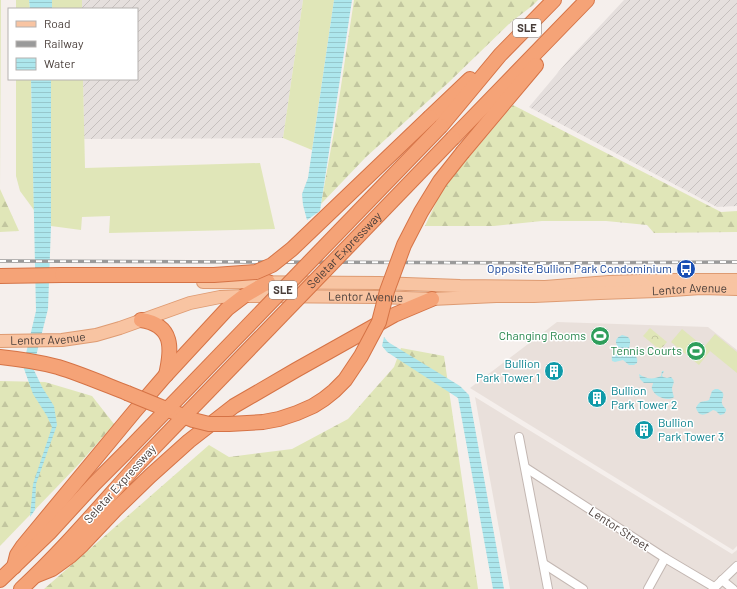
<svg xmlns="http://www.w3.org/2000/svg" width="737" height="589" viewBox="0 0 737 589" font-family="Barlow,sans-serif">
<defs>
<pattern id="industrial-furrows" width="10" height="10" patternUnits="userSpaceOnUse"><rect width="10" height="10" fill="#e5dfdd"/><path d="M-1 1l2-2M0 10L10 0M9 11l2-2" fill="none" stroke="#c6c0be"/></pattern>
<pattern id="forest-firs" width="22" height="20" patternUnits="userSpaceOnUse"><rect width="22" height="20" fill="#e0e6b8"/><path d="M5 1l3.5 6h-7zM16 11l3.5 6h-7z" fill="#c2c69f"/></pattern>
<pattern id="park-crowns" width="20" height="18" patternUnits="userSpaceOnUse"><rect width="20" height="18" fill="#e0e6b8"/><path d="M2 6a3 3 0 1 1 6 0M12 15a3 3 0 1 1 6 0" fill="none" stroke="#c2c69f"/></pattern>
<pattern id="water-rules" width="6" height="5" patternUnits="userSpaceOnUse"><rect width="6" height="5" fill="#ade7ed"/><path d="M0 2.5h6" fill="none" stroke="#96c7cc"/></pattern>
</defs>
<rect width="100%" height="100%" fill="#f5efec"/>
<g fill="#e9e0db">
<polygon points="557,322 708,327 737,350 737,546 733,550 470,388"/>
<polygon points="475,397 732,554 737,550 737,589 510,589"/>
</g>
<g fill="url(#industrial-furrows)">
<polygon points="82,0 303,0 283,138 84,139 83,79 137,79 137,9 82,9"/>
<polygon points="624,0 737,0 737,206 717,207 529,107 571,57"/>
</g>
<g fill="#e0e6b8">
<polygon points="16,0 29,0 30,9 16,9"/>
<rect x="52" y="0" width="30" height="9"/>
<polygon points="303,0 334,0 312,150 283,138"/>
<polygon points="16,79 31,79 34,210 20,191 16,176"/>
<polygon points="51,79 83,79 85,168 260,163 275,229 109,233 110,216 82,217 81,230 51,226"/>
<polygon points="682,329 704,347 715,334 737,352 737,373 710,351 699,365 671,342"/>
<rect x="595" y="331" width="10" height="10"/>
</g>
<g fill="url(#forest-firs)">
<polygon points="0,0 1,0 0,189 19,231 0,232"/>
<polygon points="354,0 538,0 532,6 511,22 448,83 366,157 321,204 335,126"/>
<polygon points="513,105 721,212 737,211 737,232 654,233 647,225 606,221 542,221 494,226 425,226 443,188"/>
<polygon points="401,348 444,356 478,589 44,589 209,445 229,457 292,449 348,419 394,367"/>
<polygon points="0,381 45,382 92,396 114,424 80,463 0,546"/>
</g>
<polygon fill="url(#park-crowns)" points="650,328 667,342 660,350 643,336"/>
<g fill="url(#water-rules)">
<polygon points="29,0 52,0 52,9 30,9"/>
<polygon points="334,0 352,0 320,211 307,220 303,205 302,194 308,178"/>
<polygon points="31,79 51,79 51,226 48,309 33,368 42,387 54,406 57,425 36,484 35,510 30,517 33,484 52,427 47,416 33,394 23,366 36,311"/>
<path d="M622,335C633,337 630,342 629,350C632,355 639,355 637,363L634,365H629L623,360L615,362L612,361C611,353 614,357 617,353C622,347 609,341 622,335Z"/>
<polygon points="384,337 388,342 460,386 469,395 504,589 493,589 458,398 387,352 382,346"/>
<path d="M662,371H664L662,375L663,377L667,378L671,377C675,381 674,382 672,388C672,391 673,394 674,397C668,402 655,397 652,389C651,387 653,385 653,383H644L640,379L639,374C646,379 653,380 661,376Z"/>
<path d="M715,389H718C731,396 715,399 726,409V411L724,414L720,415L716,411L713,410C706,414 700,419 696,408C700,399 703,403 709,400L712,391Z"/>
</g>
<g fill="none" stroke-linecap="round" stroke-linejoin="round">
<defs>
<g id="street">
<polyline points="519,437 548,589"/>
<polyline points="526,468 665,558 714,587"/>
<polyline points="544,564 583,589"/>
<polyline points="722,580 733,589"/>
<polyline points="648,589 665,558"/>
<polyline points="713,589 737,566"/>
</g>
<g id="primary">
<polyline points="203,282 379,283 460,286 545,287 609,282 668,280 737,280"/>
<path id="s1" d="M0,341L62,340L96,335L120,328L190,303L220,297L244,296L378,297L432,299L496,296H534L600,293L657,291L701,288L737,289"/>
</g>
<g id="highway">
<polyline points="430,117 470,79"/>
<polyline points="441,126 500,55 554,0"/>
<polyline points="453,138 587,0"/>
<polyline points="463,152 536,65"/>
<polyline points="0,276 62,275"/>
<path d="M141,320C174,325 172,349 166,375"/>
<path d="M0,357C19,359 39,362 58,367C81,374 104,384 127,393"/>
<polyline points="14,567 17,555 23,546 134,412 165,376 227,309 244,296 268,282"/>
<polyline points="37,575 52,569 70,556 82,545 116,509 150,476 189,441 234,406 296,370 394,315 432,299"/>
<polyline points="0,580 49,533 94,484 125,453"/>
<path d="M21,589C63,550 100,506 138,464"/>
</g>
</defs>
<use href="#street" stroke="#c3b7b2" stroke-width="10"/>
<use href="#primary" stroke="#de9b72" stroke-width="14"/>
<use href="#highway" stroke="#d57346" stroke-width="16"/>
<use href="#street" stroke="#fff" stroke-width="8"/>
<use href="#primary" stroke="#f8c4a2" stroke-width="12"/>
<use href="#highway" stroke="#f5a377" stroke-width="14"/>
<defs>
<polyline id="rail" points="0,261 553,263 737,262"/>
</defs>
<use href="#rail" stroke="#9a9a9a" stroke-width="3.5"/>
<use href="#rail" stroke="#fff" stroke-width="2" stroke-dasharray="6" stroke-linecap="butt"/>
<defs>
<g id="highway-bridge">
<polyline points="62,275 214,275 256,272 272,265 292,249 430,117"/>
<polyline points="127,393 193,420 209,424 229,424 263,422 279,419 297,413 313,406 324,399 334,391 345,380 361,356 379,322 387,291 404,245 421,212 440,181 463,152"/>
<polyline points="125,453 441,126"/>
<path id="s2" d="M138,464L453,138"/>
</g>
</defs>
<use href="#highway-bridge" stroke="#d57346" stroke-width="16" stroke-linecap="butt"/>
<use href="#highway-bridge" stroke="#f5a377" stroke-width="14"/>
</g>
<defs>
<symbol id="bus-disc" viewBox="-11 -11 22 22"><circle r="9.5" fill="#1a4fb4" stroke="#fff"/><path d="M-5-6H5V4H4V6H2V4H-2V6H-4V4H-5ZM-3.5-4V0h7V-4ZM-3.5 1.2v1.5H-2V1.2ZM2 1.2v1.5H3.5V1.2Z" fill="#fff"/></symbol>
<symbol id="stadium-disc" viewBox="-11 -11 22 22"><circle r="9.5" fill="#2e9e5b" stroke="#fff"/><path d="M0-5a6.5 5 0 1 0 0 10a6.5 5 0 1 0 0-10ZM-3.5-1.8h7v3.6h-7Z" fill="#fff"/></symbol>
<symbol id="building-disc" viewBox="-11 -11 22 22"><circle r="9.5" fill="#0f9aa8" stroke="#fff"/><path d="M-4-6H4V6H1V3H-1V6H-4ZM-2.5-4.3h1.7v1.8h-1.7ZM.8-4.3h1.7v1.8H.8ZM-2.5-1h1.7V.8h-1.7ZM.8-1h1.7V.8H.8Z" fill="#fff"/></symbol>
</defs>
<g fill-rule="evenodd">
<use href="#bus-disc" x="675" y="258" width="22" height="22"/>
<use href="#stadium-disc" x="589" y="325" width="22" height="22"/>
<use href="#stadium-disc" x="685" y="340" width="22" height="22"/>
<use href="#building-disc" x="543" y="360" width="22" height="22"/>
<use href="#building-disc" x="586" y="387" width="22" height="22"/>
<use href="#building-disc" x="633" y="419" width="22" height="22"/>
</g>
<g text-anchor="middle" stroke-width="3" stroke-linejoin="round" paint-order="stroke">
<g fill="#fff" stroke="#807875" stroke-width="1">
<rect x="513" y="19" width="28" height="18" rx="3"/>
<rect x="269" y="281" width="28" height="18" rx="3"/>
</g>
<g font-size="11" font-weight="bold" fill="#493e3a">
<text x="527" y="32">SLE</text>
<text x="283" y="294">SLE</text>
</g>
<g font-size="12" fill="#493e3a" stroke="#fff">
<text dy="4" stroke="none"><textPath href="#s2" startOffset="297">Seletar Expressway</textPath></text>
<text dy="4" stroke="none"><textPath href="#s1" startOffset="696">Lentor Avenue</textPath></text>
<text dy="4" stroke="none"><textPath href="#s1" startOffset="372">Lentor Avenue</textPath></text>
<text dy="4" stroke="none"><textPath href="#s1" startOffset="48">Lentor Avenue</textPath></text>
<text transform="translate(120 484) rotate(-48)" y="4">Seletar Expressway</text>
<text transform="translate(619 529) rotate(33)" y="4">Lentor Street</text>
</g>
<g font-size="12" fill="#164399" stroke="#fff" text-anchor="end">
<text x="672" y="273">Opposite Bullion Park Condominium</text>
</g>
<g font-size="12" fill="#27864d" stroke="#fff" text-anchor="end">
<text x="586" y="340">Changing Rooms</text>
<text x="682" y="355">Tennis Courts</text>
</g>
<g font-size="12" fill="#0d838f" stroke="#fff" text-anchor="start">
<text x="540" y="368" text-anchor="end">Bullion<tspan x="540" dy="14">Park Tower 1</tspan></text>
<text x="611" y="395">Bullion<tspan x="611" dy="14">Park Tower 2</tspan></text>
<text x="658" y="427">Bullion<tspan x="658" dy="14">Park Tower 3</tspan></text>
</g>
</g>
<rect x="8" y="8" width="130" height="72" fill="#ffffff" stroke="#b6b2b0"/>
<rect x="16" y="21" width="20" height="6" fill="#f8c4a2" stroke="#b6b2b0"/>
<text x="44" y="28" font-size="12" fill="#493e3a">Road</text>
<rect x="16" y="41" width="20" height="6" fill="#9a9a9a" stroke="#b6b2b0"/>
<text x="44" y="48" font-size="12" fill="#493e3a">Railway</text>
<rect x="16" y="58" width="20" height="12" fill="url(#water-rules)" stroke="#b6b2b0"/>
<text x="44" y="68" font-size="12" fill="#493e3a">Water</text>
</svg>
